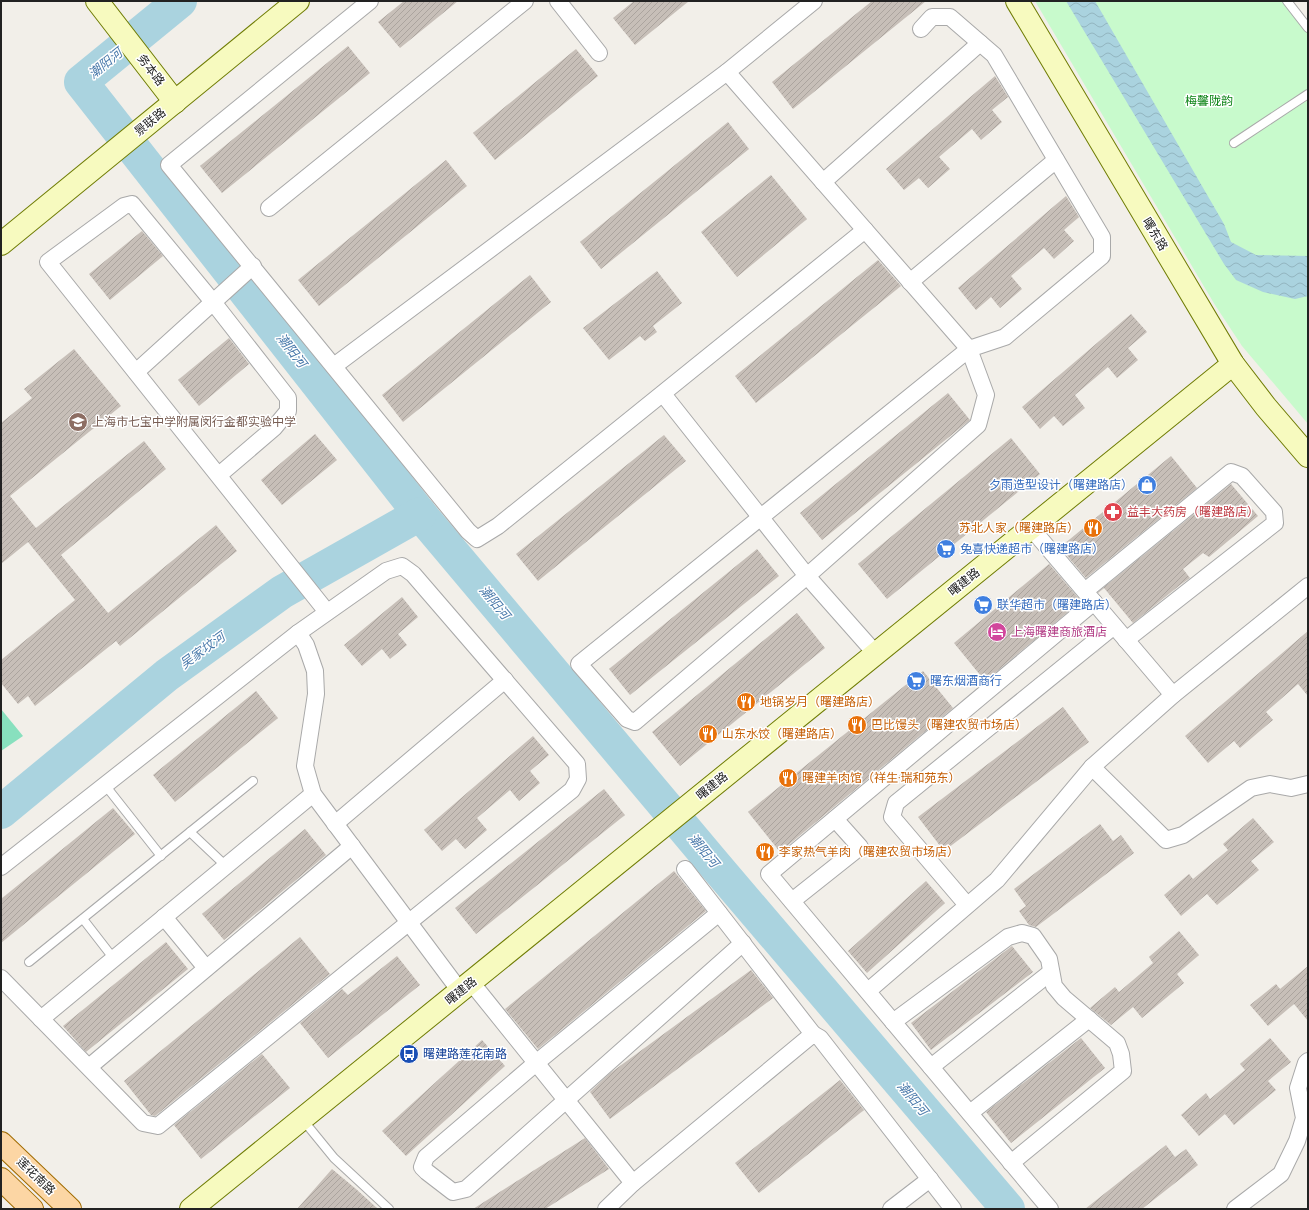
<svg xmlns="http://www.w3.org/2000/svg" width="1309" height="1210" viewBox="0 0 1309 1210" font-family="'Asap Condensed','Noto Sans SC',sans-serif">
<defs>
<pattern id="water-waves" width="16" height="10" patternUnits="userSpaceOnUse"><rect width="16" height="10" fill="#aad3df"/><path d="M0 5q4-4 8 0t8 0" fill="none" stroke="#92b5bf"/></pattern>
<pattern id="building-hatch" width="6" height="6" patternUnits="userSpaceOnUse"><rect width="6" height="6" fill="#c7bfb8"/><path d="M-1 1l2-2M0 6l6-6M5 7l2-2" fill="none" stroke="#aba49e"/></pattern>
</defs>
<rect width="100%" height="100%" fill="#f2efe9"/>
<polygon fill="#c8facc" points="1035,1 1283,1 1308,32 1308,424 1242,346 1215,305"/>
<polygon fill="#88e0be" points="1,709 23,736 1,751"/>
<polygon fill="url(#water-waves)" points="1066,1 1095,1 1224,224 1231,242 1256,255 1308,256 1308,296 1295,299 1263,292 1236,280 1224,264"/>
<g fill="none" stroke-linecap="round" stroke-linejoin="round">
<g stroke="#aad3df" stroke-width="34">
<polyline points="180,1 81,82 420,514 714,864 1008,1209"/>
<polyline points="1,812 167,675 282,592 420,514"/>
</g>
</g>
<g fill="url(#building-hatch)">
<polygon points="404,1 458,1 400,48 378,22"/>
<polygon points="634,1 689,1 635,45 613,18"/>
<polygon points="872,1 926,1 793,109 772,82"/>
<polygon points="348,46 370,73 222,193 200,166"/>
<polygon points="576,49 598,76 495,160 473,133"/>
<polygon points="995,76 1008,97 992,110 1002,122 981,140 972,129 939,157 950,169 928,188 919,178 904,190 886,169"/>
<polygon points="728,122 749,149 601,269 580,242"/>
<polygon points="446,160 467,186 319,306 298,280"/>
<polygon points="771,175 807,219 737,277 701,232"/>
<polygon points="1066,196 1079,217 1064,230 1074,241 1054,259 1044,248 1011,276 1022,289 1000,308 991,297 976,310 958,288"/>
<polygon points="142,231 163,256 110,300 89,274"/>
<polygon points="878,260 901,286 756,403 735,376"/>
<polygon points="657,271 682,303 653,326 657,332 645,341 640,336 609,360 583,328"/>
<polygon points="530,275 551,302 403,422 382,395"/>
<polygon points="1131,314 1147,332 1128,348 1138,360 1117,378 1108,367 1075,395 1085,408 1063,426 1054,416 1040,429 1022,407"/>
<polygon points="229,338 249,364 199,406 178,380"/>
<polygon points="74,349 121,406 10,496 36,528 144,441 166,469 61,555 108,613 216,525 237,551 120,646 116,641 35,706 28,696 18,704 1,683 1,660 75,600 28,542 1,564 1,423 32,398 24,389"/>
<polygon points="948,393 970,420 822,540 800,513"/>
<polygon points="315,434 337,460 282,505 261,480"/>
<polygon points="664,435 686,461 538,581 516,554"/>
<polygon points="1011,438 1040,474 887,599 858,564"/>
<polygon points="1171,456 1197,488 1086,578 1064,552 1068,549 1064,544"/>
<polygon points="1231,484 1258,516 1209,557 1203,553 1183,569 1190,578 1180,585 1133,623 1104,588 1098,593 1098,592"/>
<polygon points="757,549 779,576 630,695 609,669"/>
<polygon points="1049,564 1081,601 985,681 954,643"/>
<polygon points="402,597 418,617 398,634 407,645 390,659 382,649 362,666 344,645"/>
<polygon points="797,613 825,648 680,766 652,732"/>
<polygon points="1308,631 1308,696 1298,684 1266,712 1273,720 1240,748 1234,741 1208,763 1185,736"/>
<polygon points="923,671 953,708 780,852 748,812"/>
<polygon points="256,691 278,718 175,802 153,775"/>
<polygon points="1063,707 1089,742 944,851 918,817"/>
<polygon points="533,736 549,755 530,771 540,783 519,801 510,790 477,818 487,830 465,849 456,839 442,851 424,830"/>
<polygon points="604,789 625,815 476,934 455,908"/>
<polygon points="113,808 135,834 1,943 1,899"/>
<polygon points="1253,818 1274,842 1251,861 1259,870 1217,905 1207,894 1181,916 1164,895 1189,874 1193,879 1228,850 1223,844"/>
<polygon points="1100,824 1113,841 1121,835 1134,853 1036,927 1029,925 1019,911 1026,906 1014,889"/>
<polygon points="305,829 326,855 224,940 202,914"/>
<polygon points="674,871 706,911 538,1049 505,1009"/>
<polygon points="926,881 945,903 867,973 848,951"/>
<polygon points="1179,931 1199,955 1177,974 1184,983 1142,1018 1133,1007 1111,1025 1090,1008 1115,987 1119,992 1153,963 1149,957"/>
<polygon points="300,937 330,974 155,1116 151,1115 124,1081"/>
<polygon points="166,942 188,969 86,1052 63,1026"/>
<polygon points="1012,946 1033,972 931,1050 911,1023"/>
<polygon points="397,956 420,985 328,1058 300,1023 342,989 348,995"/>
<polygon points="1308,966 1308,1021 1294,1004 1268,1026 1250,1005 1276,984 1280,989"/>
<polygon points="751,970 773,998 610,1119 590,1092 609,1074"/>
<polygon points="1081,1038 1105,1068 1011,1143 986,1112"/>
<polygon points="1270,1038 1291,1062 1268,1081 1276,1090 1234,1125 1225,1114 1199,1136 1181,1115 1206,1093 1210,1099 1245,1070 1240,1064"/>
<polygon points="482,1040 505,1066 406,1156 382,1131"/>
<polygon points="262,1054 290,1088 201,1159 174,1125"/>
<polygon points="840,1080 864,1110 759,1193 735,1163"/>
<polygon points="585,1138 609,1169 545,1209 473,1209"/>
<polygon points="1166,1145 1175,1157 1186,1149 1198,1165 1142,1209 1085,1209"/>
<polygon points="332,1169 356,1189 378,1209 297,1209"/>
</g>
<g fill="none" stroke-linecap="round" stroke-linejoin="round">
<defs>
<g id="lane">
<polyline points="1287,1 1308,28"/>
<polyline points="1234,143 1308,94"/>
<polyline points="105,785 161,856"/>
<polyline points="190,832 226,866"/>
<polyline points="83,919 114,959"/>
<polyline points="29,962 253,781"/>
<polyline points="303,1120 334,1158 389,1209"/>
</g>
<g id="street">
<polyline points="370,1 169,165 468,531 477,539 498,526 595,448 865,230"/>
<polyline points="558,1 599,53"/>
<polyline points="727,72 969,349 986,395 978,425 807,576 635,722 627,719 579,664 969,349 1005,337 1102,256 1102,237 994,55 950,17 932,17 921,29"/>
<polyline points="823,182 980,43"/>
<polyline points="269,208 525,1"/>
<polyline points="910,282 1056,160"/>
<polyline points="334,366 727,72 814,1"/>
<polyline points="136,372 253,266"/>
<polyline points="663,394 807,576 876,654"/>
<polyline points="219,475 274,428 288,411 288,398 213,302 132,204 124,206 48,262 327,612"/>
<polyline points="1031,528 1173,695"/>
<polyline points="1085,591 1231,472 1242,476 1274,512 1275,523 1126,640"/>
<polyline points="298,633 306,645 315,671 316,694 305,766 313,794 460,991"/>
<polyline points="1092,767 1166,840 1183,835 1251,788 1270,784 1291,788 1308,784"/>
<polyline points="335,824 505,680"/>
<polyline points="1,867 298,633 386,571 402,566 413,574 577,764 578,779 572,790 158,1126 143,1123 1,978"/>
<polyline points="685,869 813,1034"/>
<polyline points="792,901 860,847 835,819"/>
<polyline points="967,905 892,817 896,803 1114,626"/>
<polyline points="719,913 536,1063 426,1157 422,1167 427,1172 453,1192 466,1189 743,943"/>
<polyline points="164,917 206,968"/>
<polyline points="471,982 633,1183"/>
<polyline points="868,991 997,880 1092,767 1173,695 1308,586"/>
<polyline points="41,1019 313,794"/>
<polyline points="893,1022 1008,937 1022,933 1033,936 1049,959 1054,986 1064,998 1117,1043 1121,1054 1123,1071 1011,1163"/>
<polyline points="89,1067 352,846"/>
<polyline points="931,1067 1051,972"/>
<polyline points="970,1113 1089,1019"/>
<polyline points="606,1209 633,1183 813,1034 820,1038 953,1209"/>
<polyline points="891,1209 930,1179"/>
<polyline points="1050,1209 769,874 1094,602"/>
<polyline points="1235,1209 1281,1174 1297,1141 1304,1118 1298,1088 1306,1063 1308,1061"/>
</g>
<g id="secondary">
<polyline points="97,1 175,102"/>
<polyline points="1017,1 1233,364 1266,407 1308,456"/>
<polyline points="1,244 298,1"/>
<polyline points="191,1209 1233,364"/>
</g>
<g id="primary">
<polyline points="1,1143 70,1209"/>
<polyline points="1,1179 32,1209"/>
</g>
</defs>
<use href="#lane" stroke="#a9a9a9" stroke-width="10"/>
<use href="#street" stroke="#a9a9a9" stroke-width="18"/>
<use href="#secondary" stroke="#707d05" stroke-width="24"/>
<use href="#primary" stroke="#a06b00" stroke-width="24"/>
<use href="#lane" stroke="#fff" stroke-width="8"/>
<use href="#street" stroke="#fff" stroke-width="16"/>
<use href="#secondary" stroke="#f7fabf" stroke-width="22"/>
<use href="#primary" stroke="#fcd6a4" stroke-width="22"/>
</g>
<defs>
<symbol id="school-disc" viewBox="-11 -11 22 22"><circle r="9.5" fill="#8d6e63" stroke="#fff"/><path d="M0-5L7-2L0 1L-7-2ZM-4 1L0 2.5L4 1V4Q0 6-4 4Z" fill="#fff"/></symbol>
<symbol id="shop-disc" viewBox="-11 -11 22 22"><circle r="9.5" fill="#3f7fe0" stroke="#fff"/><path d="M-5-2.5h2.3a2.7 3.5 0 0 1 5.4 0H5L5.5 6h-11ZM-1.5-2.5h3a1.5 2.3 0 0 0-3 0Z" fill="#fff"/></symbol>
<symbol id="pharmacy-disc" viewBox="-11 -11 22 22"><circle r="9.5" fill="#e0444e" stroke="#fff"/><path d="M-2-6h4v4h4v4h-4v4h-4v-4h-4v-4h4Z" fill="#fff"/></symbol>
<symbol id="restaurant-disc" viewBox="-11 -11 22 22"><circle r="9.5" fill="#e8710a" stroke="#fff"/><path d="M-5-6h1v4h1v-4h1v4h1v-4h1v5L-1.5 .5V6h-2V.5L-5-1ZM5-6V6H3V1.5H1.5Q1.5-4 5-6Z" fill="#fff"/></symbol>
<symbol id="supermarket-disc" viewBox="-11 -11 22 22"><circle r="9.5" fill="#3f7fe0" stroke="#fff"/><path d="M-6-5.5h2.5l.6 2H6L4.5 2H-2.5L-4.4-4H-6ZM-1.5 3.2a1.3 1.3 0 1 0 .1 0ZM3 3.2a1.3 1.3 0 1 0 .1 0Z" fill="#fff"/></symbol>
<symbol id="hotel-disc" viewBox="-11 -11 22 22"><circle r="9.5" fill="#d1479c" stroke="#fff"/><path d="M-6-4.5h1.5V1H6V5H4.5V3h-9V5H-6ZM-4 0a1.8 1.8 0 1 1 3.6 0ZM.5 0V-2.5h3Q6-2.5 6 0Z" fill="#fff"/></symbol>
<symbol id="bus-disc" viewBox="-11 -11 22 22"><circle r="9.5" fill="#1a4fb4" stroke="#fff"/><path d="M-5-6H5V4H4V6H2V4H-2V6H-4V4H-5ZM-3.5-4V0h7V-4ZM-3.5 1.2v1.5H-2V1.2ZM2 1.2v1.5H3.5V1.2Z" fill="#fff"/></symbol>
</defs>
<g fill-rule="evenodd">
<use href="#school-disc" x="67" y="411" width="22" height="22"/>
<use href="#shop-disc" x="1136" y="474" width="22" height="22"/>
<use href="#pharmacy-disc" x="1102" y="501" width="22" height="22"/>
<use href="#restaurant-disc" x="1082" y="517" width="22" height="22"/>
<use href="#supermarket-disc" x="935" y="538" width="22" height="22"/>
<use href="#supermarket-disc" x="972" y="594" width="22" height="22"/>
<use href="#hotel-disc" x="986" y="621" width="22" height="22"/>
<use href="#supermarket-disc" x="905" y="670" width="22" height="22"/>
<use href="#restaurant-disc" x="735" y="691" width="22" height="22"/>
<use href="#restaurant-disc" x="846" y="714" width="22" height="22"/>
<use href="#restaurant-disc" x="697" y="723" width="22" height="22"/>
<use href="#restaurant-disc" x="777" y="767" width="22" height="22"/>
<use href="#restaurant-disc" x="754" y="841" width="22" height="22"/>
<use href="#bus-disc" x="398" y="1043" width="22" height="22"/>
</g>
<g text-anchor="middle" stroke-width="3" stroke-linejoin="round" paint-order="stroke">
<g font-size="12" fill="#222" stroke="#fff">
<text transform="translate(151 70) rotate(52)" y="4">务本路</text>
<text transform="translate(150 122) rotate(-39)" y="4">景联路</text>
<text transform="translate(1155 234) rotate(59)" y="4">曙东路</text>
<text transform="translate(964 582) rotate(-39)" y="4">曙建路</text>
<text transform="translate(712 786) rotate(-39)" y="4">曙建路</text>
<text transform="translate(461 991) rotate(-39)" y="4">曙建路</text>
<text transform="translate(36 1176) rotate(44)" y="4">莲花南路</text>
</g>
<g font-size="12" fill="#0c8416" stroke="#fff">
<text x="1209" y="105">梅馨陇韵</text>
</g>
<g font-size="12" fill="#785e54" stroke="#fff" text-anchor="start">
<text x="92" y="426">上海市七宝中学附属闵行金都实验中学</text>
</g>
<g font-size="12" fill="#366cbe" stroke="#fff" text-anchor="start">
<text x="1133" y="489" text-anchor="end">夕雨造型设计（曙建路店）</text>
<text x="960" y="553">兔喜快递超市（曙建路店）</text>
<text x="997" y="609">联华超市（曙建路店）</text>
<text x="930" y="685">曙东烟酒商行</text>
</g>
<g font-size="12" fill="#be3a42" stroke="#fff" text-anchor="start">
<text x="1127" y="516">益丰大药房（曙建路店）</text>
</g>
<g font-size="12" fill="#c56008" stroke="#fff" text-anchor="start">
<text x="1079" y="532" text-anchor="end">苏北人家（曙建路店）</text>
<text x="760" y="706">地锅岁月（曙建路店）</text>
<text x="871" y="729">巴比馒头（曙建农贸市场店）</text>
<text x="722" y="738">山东水饺（曙建路店）</text>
<text x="802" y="782">曙建羊肉馆（祥生·瑞和苑东）</text>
<text x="779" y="856">李家热气羊肉（曙建农贸市场店）</text>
</g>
<g font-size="12" fill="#b23c85" stroke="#fff" text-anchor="start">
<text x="1011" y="636">上海曙建商旅酒店</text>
</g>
<g font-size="12" fill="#164399" stroke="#fff" text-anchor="start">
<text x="423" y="1058">曙建路莲花南路</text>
</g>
<g font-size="13" font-style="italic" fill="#4a7aab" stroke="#fff">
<text transform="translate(105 63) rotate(-39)" y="5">潮阳河</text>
<text transform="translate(292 350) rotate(52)" y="5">潮阳河</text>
<text transform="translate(495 602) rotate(50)" y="5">潮阳河</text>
<text transform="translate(202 650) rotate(-36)" y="5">吴家坟河</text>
<text transform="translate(704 850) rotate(50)" y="5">潮阳河</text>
<text transform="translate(913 1098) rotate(50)" y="5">潮阳河</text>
</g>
</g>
<rect width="1309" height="1210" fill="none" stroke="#222222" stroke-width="4"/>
</svg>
